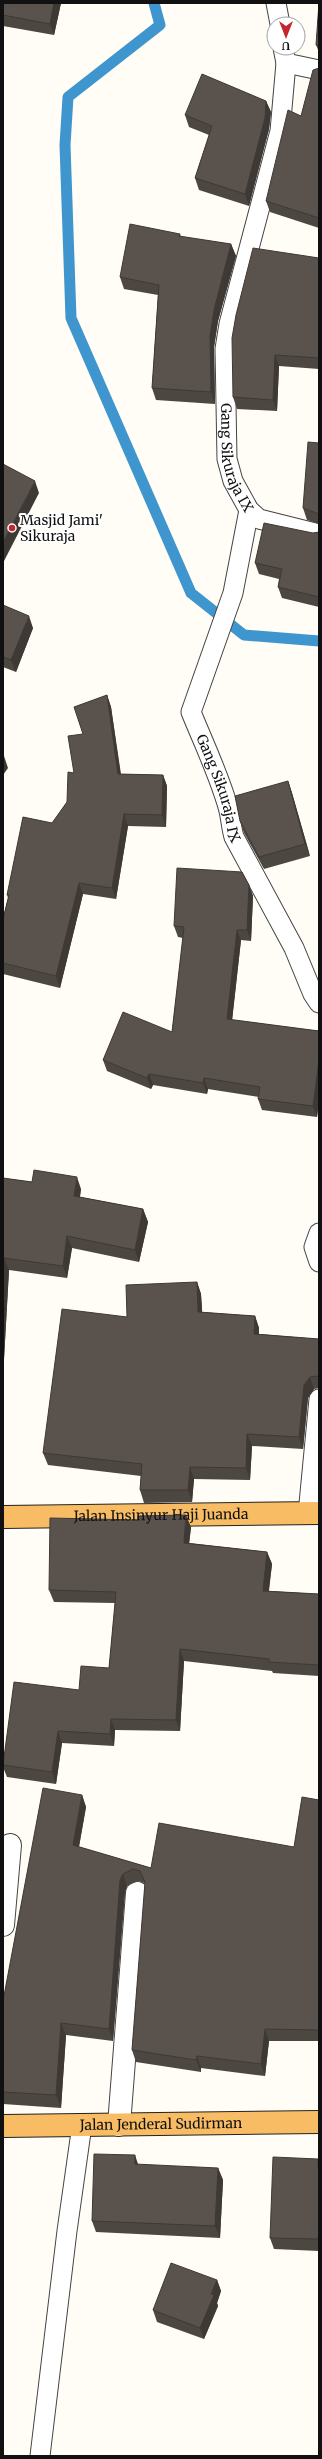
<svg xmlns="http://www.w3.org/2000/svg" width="322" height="2459" viewBox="0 0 322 2459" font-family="Merriweather,serif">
<rect width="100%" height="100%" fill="#fffdf5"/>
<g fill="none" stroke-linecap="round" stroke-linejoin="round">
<polyline stroke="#3f96cf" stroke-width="11" points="154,3 160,25 68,97 65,145 71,318 191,593 244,635 319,641"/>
<defs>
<g id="service">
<polyline points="276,3 280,24"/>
<path id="s1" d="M283,48L286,63L280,131L229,324L225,349L227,459L233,481L249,510L259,519L319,534"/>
<polyline points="286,63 319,70"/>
<path id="s2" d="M249,510L233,593L191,712C204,744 219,775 228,807C231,817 231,827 234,837L294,948L313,994L319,1003"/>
<polyline points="319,1233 314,1247 319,1262"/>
<polyline points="308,1514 319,1399"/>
<polyline points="40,2456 67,2231 82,2125"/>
</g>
<g id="minor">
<polyline points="3,1925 10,1845"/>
<polyline points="119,2125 137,1893"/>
</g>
<g id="trunk">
<path id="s3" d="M3,1517L319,1513"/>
<path id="s4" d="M3,2126L319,2122"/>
</g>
</defs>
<use href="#service" stroke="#444" stroke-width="21"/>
<use href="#minor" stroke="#444" stroke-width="24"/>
<use href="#trunk" stroke="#222" stroke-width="24"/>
<use href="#service" stroke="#fff" stroke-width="19"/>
<use href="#minor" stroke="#fff" stroke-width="22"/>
<use href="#trunk" stroke="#f7bc64" stroke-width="22"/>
</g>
<g fill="#4d4742">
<polygon points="3,3 61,3 54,35 3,26"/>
<polygon points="319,3 319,52 316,45"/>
<polygon points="319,68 319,228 270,212 266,201 301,116"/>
<polygon points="266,101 271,112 269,129 249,206 199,190 195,178 209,135 189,127 185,115"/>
<polygon points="180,234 181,237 231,244 236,256 218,321 214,347 215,404 156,400 152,388 158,295 124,289 120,277"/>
<polygon points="319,258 319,369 279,366 277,411 237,409 233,397"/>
<polygon points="319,443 319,524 307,520 303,508"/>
<polygon points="319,532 319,607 282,598 278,587 279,579 259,574 255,563 313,533"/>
<polygon points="3,605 33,628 16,672 3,667"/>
<polygon points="107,695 111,707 121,774 163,775 167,786 166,827 128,826 116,899 83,894 60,988 3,974 3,919 8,898 7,895 67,802 74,773 83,734"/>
<polygon points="288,781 292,793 310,856 264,869 244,833 240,821"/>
<polygon points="249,885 253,896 251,941 241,940 232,1020 319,1031 319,1100 317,1117 262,1110 258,1099 259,1097 208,1089 207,1094 153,1085 151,1089 107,1071 103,1060 172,1032 183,938 178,937 174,926"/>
<polygon points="3,1178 81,1189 80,1197 143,1209 148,1222 139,1262 72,1248 67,1278 9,1270 4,1359 3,1359"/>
<polygon points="197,1282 201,1294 202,1312 255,1316 259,1328 259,1334 319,1339 319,1388 314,1389 308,1398 303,1449 252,1446 250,1480 194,1479 192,1502 144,1503 140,1490 141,1476 48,1465 43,1453 127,1317"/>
<polygon points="191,1527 189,1543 267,1552 272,1564 269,1591 319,1594 319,1676 273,1673 272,1671 184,1661 180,1731 115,1730 114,1746 62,1743 56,1784 7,1777 3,1767 3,1762 79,1690 109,1668 115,1603 54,1602 49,1590"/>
<polygon points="82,1795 86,1807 79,1847 151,1868 294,1847 319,1800 319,2041 269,2041 265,2076 201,2068 201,2072 136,2062 132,2050 145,1884 144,1883 138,1881 127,1886 125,1892 113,2041 66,2035 61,2108 3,2104 3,2001"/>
<polygon points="319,2161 319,2251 274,2249 270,2238"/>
<polygon points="218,2168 223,2180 220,2238 96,2232 92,2221"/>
<polygon points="217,2280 221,2291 217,2303 218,2306 204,2339 157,2322 153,2310"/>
</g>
<g fill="#3f3936">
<polygon points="54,3 61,3 54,35 50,24"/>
<polygon points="266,101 271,112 269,129 249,206 245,194"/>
<polygon points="231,244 236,256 218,321 214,347 215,404 211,392 210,336 214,310"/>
<polygon points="275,355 279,366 277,411 273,400"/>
<polygon points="35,481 39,493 3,563 3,542"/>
<polygon points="29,616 33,628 16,672 11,660"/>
<polygon points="107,695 111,707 122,785 118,774"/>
<polygon points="4,756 8,768 3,775 3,758"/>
<polygon points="163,775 167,786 166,827 162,815"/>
<polygon points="288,781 292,793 310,856 305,844"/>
<polygon points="124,814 128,826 116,899 112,888"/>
<polygon points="79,883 83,894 60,988 56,976"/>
<polygon points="249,885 253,896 251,941 247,930"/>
<polygon points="237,930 241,940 231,1030 227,1019"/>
<polygon points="319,1060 319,1100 317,1117 313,1106"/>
<polygon points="149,1074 153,1085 151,1089 147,1078"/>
<polygon points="204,1078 208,1089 207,1094 203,1083"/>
<polygon points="77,1177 81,1189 78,1208 74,1196"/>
<polygon points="143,1209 148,1222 139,1262 135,1250"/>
<polygon points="67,1236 72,1248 67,1278 63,1266"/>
<polygon points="4,1258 9,1270 4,1359 3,1355 3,1287"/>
<polygon points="197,1282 201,1294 203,1324 198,1312"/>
<polygon points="255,1316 259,1328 258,1346 254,1334"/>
<polygon points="310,1377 314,1389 308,1398 303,1449 299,1437 304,1385"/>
<polygon points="247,1434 252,1446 250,1480 246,1468"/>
<polygon points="190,1467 194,1479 192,1502 188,1490"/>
<polygon points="186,1515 191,1527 188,1554 184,1543"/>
<polygon points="267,1552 272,1564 267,1603 263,1591"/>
<polygon points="180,1649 184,1661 180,1731 176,1720"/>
<polygon points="111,1719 115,1730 114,1746 110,1734"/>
<polygon points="58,1731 62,1743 56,1784 52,1772"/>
<polygon points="82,1795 86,1807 77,1857 73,1845"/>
<polygon points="123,1874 127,1886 125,1892 113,2041 109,2029 120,1880"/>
<polygon points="61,2023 66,2035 61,2108 56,2095"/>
<polygon points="265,2029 269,2041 265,2076 261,2064"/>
<polygon points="197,2056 201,2068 201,2072 196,2060"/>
<polygon points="135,2155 139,2167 135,2164"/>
<polygon points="218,2168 223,2180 220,2238 215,2226"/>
<polygon points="217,2280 221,2291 217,2303 218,2306 204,2339 200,2328"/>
</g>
<g fill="#5a524d" stroke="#3f3936">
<polygon points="3,3 54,3 50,24 3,15"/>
<polygon points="319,3 319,46 316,45"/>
<polygon points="319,68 319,218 266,201 288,110 301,116 313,70"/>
<polygon points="202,74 266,101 265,118 245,194 195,178 212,126 185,115"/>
<polygon points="130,224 180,234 179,236 231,244 214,310 210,336 211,392 152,388 159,285 120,277"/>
<polygon points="253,248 319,258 319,358 275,355 273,400 233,397 232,338 236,315"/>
<polygon points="308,442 319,443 319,514 303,508"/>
<polygon points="3,464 35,481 3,542"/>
<polygon points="264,523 313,533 319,532 319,597 278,587 282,569 255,563"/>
<polygon points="3,605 29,616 11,660 3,657"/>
<polygon points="107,695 118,774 163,775 162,815 124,814 112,888 79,883 56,976 3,963 3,919 9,895 7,895 23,817 52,823 67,802 68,772 74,773 68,736 83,734 74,707"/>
<polygon points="288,781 305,844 259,857 240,821 235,796"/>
<polygon points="177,868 242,872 249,885 247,930 237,930 227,1019 319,1031 319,1060 313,1106 258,1099 260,1087 204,1078 203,1083 149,1074 147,1078 103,1060 123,1012 172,1032 184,927 174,926"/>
<polygon points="34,1170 77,1177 74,1196 143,1209 135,1250 67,1236 63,1266 4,1258 3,1287 3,1178 32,1182"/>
<polygon points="197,1282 198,1312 255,1316 254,1334 319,1339 319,1377 315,1376 310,1377 304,1385 299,1437 247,1434 246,1468 190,1467 188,1490 140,1490 142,1464 43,1453 62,1309 127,1317 126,1285"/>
<polygon points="186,1515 184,1543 267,1552 263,1591 319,1594 319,1665 269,1662 269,1659 180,1649 176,1720 111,1719 110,1734 58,1731 52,1772 3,1765 14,1682 79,1690 81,1666 109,1668 116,1592 49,1590 50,1518 138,1520 138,1516"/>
<polygon points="43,1788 82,1795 73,1845 151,1868 159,1823 294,1847 302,1797 319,1800 319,2030 265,2029 261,2064 197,2056 196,2060 132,2050 145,1882 140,1871 133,1869 123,1874 120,1880 109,2029 61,2023 56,2095 3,2092 3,2001"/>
<polygon points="94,2154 135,2155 135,2164 218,2168 215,2226 92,2221"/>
<polygon points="273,2157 318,2159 318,2167 319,2167 319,2239 270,2238"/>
<polygon points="171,2263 217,2280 211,2294 214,2295 200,2328 153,2310"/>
</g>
<circle fill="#c4262e" stroke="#fff" stroke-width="1.5" cx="12" cy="528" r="4"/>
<g text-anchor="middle" stroke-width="4" stroke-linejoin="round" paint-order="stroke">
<g font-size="14" fill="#111" stroke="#fff">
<text dy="5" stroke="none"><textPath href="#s1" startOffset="419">Gang Sikuraja IX</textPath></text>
<text dy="5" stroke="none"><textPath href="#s2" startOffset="292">Gang Sikuraja IX</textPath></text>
<text dy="5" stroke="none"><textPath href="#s3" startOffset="158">Jalan Insinyur Haji Juanda</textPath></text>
<text dy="5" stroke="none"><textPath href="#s4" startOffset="158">Jalan Jenderal Sudirman</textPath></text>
</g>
<g font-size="14" fill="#111" stroke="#fff" text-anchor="start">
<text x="20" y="525">Masjid Jami'<tspan x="20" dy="16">Sikuraja</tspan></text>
</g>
</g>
<rect width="322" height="2459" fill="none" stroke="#111111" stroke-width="8"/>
<g transform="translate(286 36) rotate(180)"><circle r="19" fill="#ffffff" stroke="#a0a0a0"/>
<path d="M0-3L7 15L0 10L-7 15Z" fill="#c4262e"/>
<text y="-6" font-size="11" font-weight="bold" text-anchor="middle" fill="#111111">U</text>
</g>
</svg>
